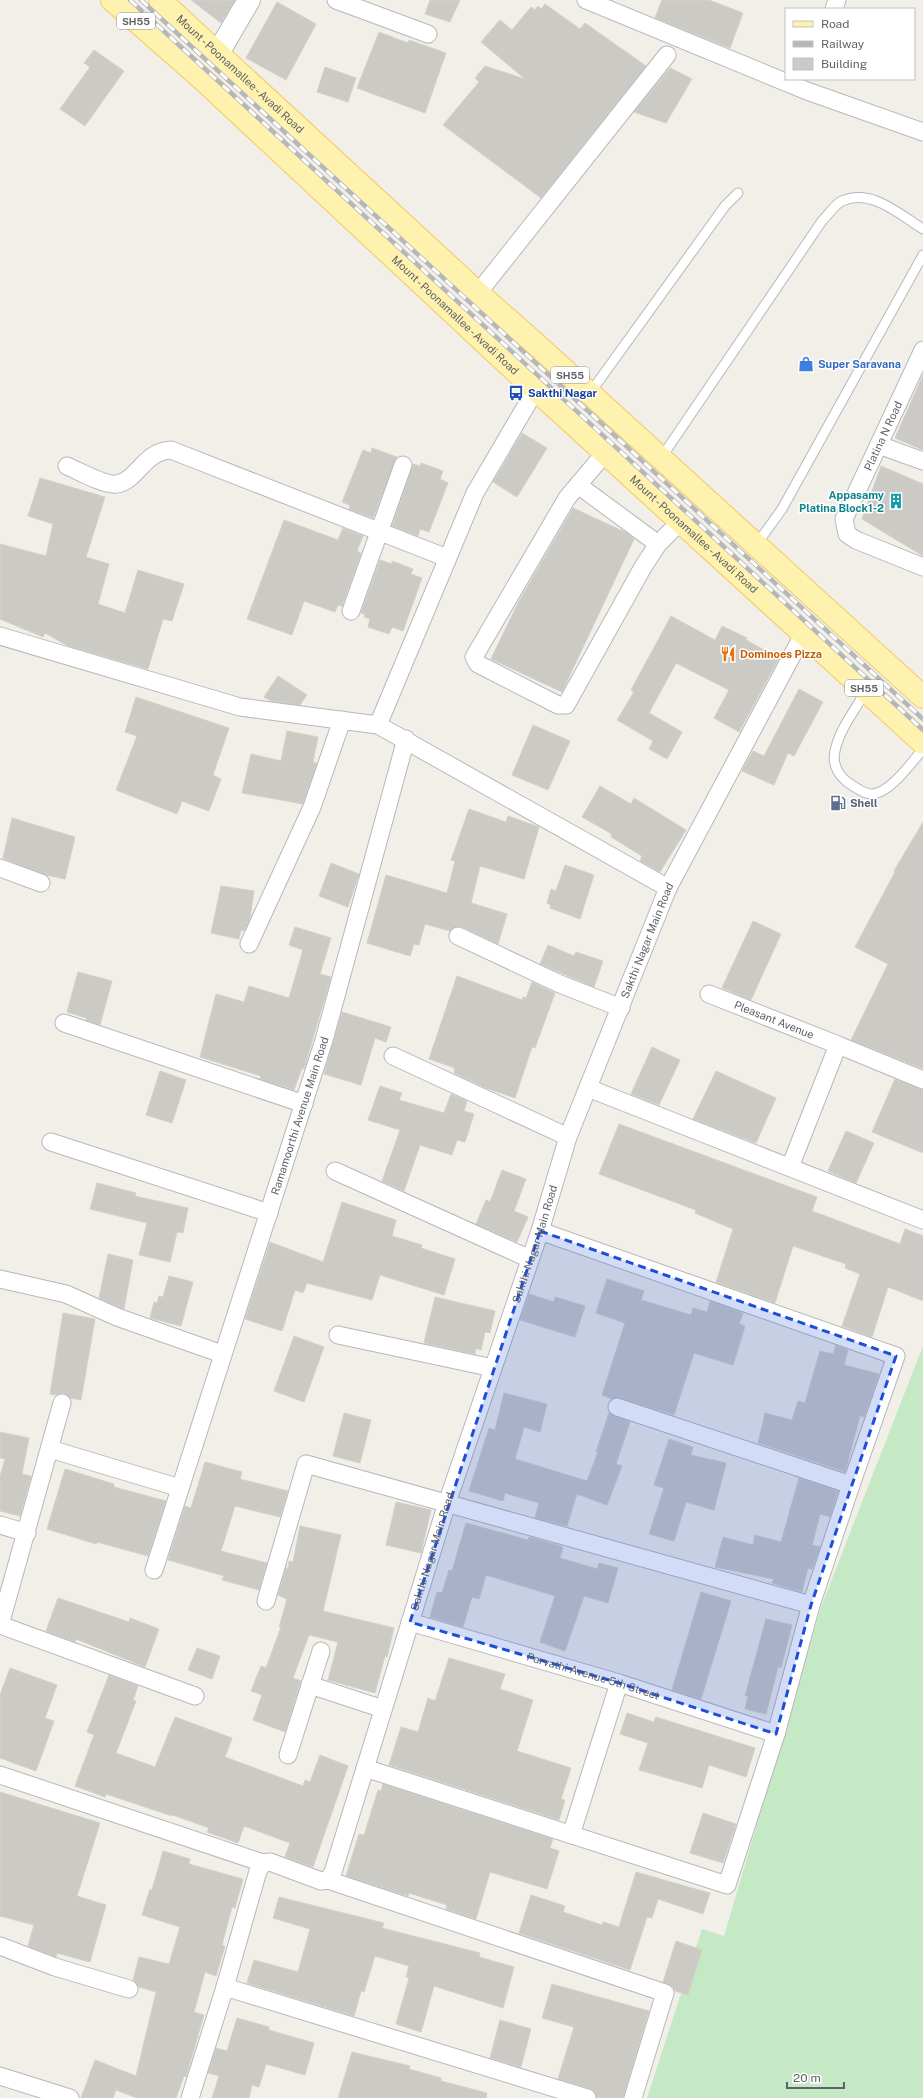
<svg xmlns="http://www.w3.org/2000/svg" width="923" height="2098" viewBox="0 0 923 2098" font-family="'Public Sans',sans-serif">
<rect width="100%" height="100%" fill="#f1efe8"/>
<polygon fill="#c5e8c5" points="923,1346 923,2098 647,2098 702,1929 724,1936 821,1607"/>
<g fill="#cccac5" stroke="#d6d1c6">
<polygon points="191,0 235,0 221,23"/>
<polygon points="430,0 460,0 450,22 425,14"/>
<polygon points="662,0 709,0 743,13 730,48 655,18"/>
<polygon points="277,2 316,24 286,80 246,58"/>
<polygon points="545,4 580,29 585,23 646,66 541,198 443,125 479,82 475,78 485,66 525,79 481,42 500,20 512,30 531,7 535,10 538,6 541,9"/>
<polygon points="379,32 408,43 409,40 446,53 425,113 357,88"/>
<polygon points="94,50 124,71 85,126 60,109 90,67 84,63"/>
<polygon points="325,67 356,78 348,102 317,92"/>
<polygon points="670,68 692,79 666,123 634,112"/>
<polygon points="923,375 923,450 895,438"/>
<polygon points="522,433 547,448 517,497 493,482"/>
<polygon points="372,448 397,457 373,518 349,509 350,505 342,502 363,450 371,453"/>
<polygon points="421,463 443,471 440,479 448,483 429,532 420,529 418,536 392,526 413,464 420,466"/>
<polygon points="881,466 923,484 923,556 862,519"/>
<polygon points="40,478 105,497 86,557 109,564 98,604 125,613 138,570 184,584 172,621 163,619 148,669 68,646 45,633 43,637 0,619 0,544 46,556 53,524 28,516"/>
<polygon points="573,508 627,533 634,539 562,692 491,659 519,601"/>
<polygon points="284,520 338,540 343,528 363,536 357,551 361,553 342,606 338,605 335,612 304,601 292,635 247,619"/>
<polygon points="380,560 392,564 392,561 413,569 411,574 422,578 403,631 392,627 389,634 368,627 370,619 364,617 365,614 361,613"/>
<polygon points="671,616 715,640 722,626 747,638 746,640 779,658 739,732 714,718 729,690 676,663 649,713 682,732 667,759 649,749 653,741 617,720 634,692 631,690"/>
<polygon points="278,676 307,695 300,705 271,701 264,697"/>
<polygon points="799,689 823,702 794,756 788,753 774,785 742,771 753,751 764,756"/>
<polygon points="136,697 229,728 213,775 221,779 209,811 182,801 177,814 116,790 137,736 125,732"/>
<polygon points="533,725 570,741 548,790 512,775"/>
<polygon points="287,731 318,737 313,762 317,763 303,804 242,793 251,754 281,761"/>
<polygon points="600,786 631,804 634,798 686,830 660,872 640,861 642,856 611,837 612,834 582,817"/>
<polygon points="469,809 506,822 508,816 539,827 524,879 480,866 471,903 507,914 498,944 462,927 457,926 450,931 425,924 419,945 414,944 410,956 367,943 386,875 447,893 455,861 451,860"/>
<polygon points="12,818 75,837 65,879 46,875 3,858"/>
<polygon points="923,822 923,1069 851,1040 888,964 855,947 895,872 894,871"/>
<polygon points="331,863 359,874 348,907 319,896"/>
<polygon points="565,865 594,875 580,919 550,908 551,905 547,903 551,889 556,891"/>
<polygon points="221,886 254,891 250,919 244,931 241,930 239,939 211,933"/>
<polygon points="753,921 781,934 751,1000 722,988"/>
<polygon points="295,927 331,938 320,974 331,977 304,1069 302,1068 294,1090 260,1079 261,1076 200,1057 216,994 244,1002 249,986 289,998 303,950 289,945"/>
<polygon points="548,945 574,956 576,952 603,961 594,987 540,964"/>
<polygon points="78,972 112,981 100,1025 86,1020 86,1018 67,1012"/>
<polygon points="457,976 522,1000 523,997 526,998 532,982 555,993 535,1048 532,1047 515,1098 486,1088 454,1073 455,1068 429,1059"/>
<polygon points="342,1012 391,1027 386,1042 375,1038 361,1085 324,1074"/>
<polygon points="652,1047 680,1060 659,1105 631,1094"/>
<polygon points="160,1071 186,1080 172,1123 146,1115"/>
<polygon points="716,1071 776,1098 756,1143 693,1119"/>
<polygon points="895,1079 923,1090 923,1153 872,1132"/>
<polygon points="380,1086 402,1093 399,1100 444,1113 451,1094 467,1101 464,1111 474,1114 465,1142 457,1140 452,1155 420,1145 404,1191 382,1181 400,1130 368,1120"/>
<polygon points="619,1124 817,1197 812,1211 900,1244 905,1229 923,1236 923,1301 888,1287 872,1337 842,1326 860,1274 845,1268 846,1264 793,1246 775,1303 716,1282 733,1229 695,1213 696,1210 599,1174"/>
<polygon points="846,1131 874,1143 856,1183 828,1171"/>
<polygon points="502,1170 526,1179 514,1211 528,1217 517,1242 476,1224 486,1200 490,1202"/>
<polygon points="97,1183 136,1193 135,1196 188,1208 183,1233 177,1232 170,1262 139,1255 147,1223 90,1209"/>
<polygon points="342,1202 396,1220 392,1236 422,1245 421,1248 455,1259 444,1295 380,1275 372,1300 307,1283 303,1293 295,1290 282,1331 245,1319 270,1242 323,1262"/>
<polygon points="108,1254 133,1260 124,1309 99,1298"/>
<polygon points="169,1276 193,1282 181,1326 150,1318 154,1302 157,1303 159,1296 163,1297"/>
<polygon points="607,1279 644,1291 641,1300 691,1315 693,1308 707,1312 710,1301 743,1313 739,1324 745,1326 733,1365 694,1353 674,1415 620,1398 612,1399 602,1395 625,1323 596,1313"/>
<polygon points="529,1294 554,1302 555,1297 585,1306 575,1337 520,1320"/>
<polygon points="435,1297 495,1311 490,1333 485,1332 481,1350 476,1348 475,1354 424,1343"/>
<polygon points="63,1313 95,1319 81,1400 70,1398 64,1393 56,1395 50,1394"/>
<polygon points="294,1336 324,1347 304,1402 274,1391"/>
<polygon points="836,1345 848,1350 844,1365 879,1374 864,1417 860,1416 845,1472 758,1443 765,1413 792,1420 798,1401 805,1403 820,1351 833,1354"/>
<polygon points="504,1393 547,1404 540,1432 524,1427 515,1459 587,1481 598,1452 596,1452 609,1413 630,1422 616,1464 622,1466 607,1505 577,1494 567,1526 535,1518 539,1503 505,1493 503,1501 469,1491 489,1428 495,1430"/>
<polygon points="344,1413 371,1420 360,1463 333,1456"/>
<polygon points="0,1432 29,1438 22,1474 31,1476 20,1516 0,1511 0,1476 5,1459 0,1458"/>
<polygon points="669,1439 693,1447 691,1455 726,1463 714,1510 686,1502 674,1541 649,1534 664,1488 654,1485"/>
<polygon points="205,1462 242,1472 240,1479 288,1491 280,1517 235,1506 221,1551 267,1563 259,1590 222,1580 224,1576 168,1560 185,1506 191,1508"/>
<polygon points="65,1469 114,1484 114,1487 166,1501 148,1556 97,1542 96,1544 47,1529"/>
<polygon points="799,1478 838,1491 830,1517 820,1514 812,1545 820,1547 812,1569 808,1568 802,1592 772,1583 774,1579 715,1567 723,1537 753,1545 755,1535 781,1542"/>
<polygon points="396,1502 431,1510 421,1553 386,1545"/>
<polygon points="466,1523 528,1540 529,1537 561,1546 563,1548 560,1558 597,1569 599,1563 618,1568 608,1603 584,1596 565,1651 540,1642 555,1596 486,1575 479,1599 472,1597 463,1627 430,1617 437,1592 442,1593 449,1570 452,1571"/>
<polygon points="300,1526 341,1535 323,1611 394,1628 387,1657 385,1656 375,1693 328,1680 338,1642 309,1635 293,1678 301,1681 285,1732 253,1720 262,1695 251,1691 261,1666 266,1668 281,1627 279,1627 287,1599 278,1595 286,1568 288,1568 289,1561 293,1562"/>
<polygon points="701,1592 731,1601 701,1699 672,1690"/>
<polygon points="58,1598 129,1622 130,1618 159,1629 145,1667 76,1639 75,1642 46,1631"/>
<polygon points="766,1619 792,1625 781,1668 778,1667 766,1714 745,1709 748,1696 745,1696"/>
<polygon points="197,1648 220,1656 212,1679 188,1670"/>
<polygon points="449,1658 505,1674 500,1689 533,1700 517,1751 571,1768 561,1799 565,1800 559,1820 389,1765 401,1727 418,1732 428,1698 435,1701"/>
<polygon points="10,1668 57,1685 45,1718 54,1721 36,1771 0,1758 0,1695"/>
<polygon points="109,1675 138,1686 133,1700 136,1701 116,1753 155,1767 175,1717 232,1738 225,1757 303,1786 305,1780 310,1782 320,1755 348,1766 313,1867 285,1857 290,1843 244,1826 238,1843 207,1832 209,1828 173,1815 172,1816 106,1794 105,1797 75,1786 94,1735 87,1732"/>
<polygon points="627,1713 654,1722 656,1717 755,1748 746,1777 709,1765 702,1788 639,1770 648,1743 620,1734"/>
<polygon points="383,1784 553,1839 550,1848 559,1851 547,1889 490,1872 476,1919 446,1909 447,1905 409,1893 408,1896 346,1876 359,1834 364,1835 378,1790 381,1791"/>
<polygon points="0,1792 100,1823 77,1896 106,1905 90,1962 57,1953 56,1957 28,1946 34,1925 0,1916"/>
<polygon points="703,1813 736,1824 723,1863 690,1853"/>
<polygon points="163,1851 190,1859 189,1864 243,1879 235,1908 232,1907 222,1945 225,1946 216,1976 205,1972 194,2012 204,2015 186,2077 184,2076 176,2098 137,2098 116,2090 113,2098 81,2098 95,2060 136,2076 156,1992 139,1987 133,1980 139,1957 169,1964 180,1927 142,1915 150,1889 152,1890"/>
<polygon points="636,1872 710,1893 703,1914 658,1899 652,1918 647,1917 630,1970 519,1933 531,1895 565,1906 563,1912 602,1925 603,1922 619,1927"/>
<polygon points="279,1897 384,1923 382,1928 480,1953 479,1957 514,1967 503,2008 434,1986 421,2032 396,2024 409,1978 406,1977 409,1966 375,1956 364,1992 361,1991 354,2016 247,1983 254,1960 298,1972 310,1929 273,1918"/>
<polygon points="676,1941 702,1950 688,1995 675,1991 672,1986 663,1982"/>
<polygon points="552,1984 649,2011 623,2098 597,2098 595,2092 590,2089 558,2079 574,2027 542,2018"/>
<polygon points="237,2018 269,2027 269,2030 314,2043 305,2075 266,2064 259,2087 252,2085 249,2098 212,2098 219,2076 208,2073 216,2048 227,2051"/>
<polygon points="500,2020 531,2029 521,2067 490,2058"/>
<polygon points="352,2052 410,2066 409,2069 441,2078 441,2081 487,2093 486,2098 338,2098"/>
</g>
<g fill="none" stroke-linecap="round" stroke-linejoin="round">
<defs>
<g id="service">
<polyline points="590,393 725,206 738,193"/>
<path d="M661,458L822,221C828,215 835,204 842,201C871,188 899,214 923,229"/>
<polyline points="756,545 782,509 923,255"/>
<path d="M866,691C855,710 839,730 835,751C832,764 837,773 846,781C853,786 862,793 870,794C889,795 912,762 923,749"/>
</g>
<g id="minor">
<polyline points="336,0 428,34"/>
<polyline points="586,0 807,91 923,132"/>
<polyline points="834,9 837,0"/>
<polyline points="478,293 667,55"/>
<polyline points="923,350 844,519 847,534 856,540 923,567"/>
<polyline points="879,445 923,461"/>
<polyline points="605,453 567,498 474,657 478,664 558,705 566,705 643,567 658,544 681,521"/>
<path d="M67,466C79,471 105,486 117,484C137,481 144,451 171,450L447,558"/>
<polyline points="578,485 658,544"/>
<polyline points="351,611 403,465"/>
<polyline points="0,636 240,707 378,725 668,888"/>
<polyline points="378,725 475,493 536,389"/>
<polyline points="0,868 41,883"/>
<polyline points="458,936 560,984 621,1008"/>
<polyline points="249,944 312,807 342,720"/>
<path id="s1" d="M709,994L838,1045L790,1167"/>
<polyline points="64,1023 304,1104"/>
<polyline points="838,1045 923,1080"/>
<polyline points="393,1056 568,1137"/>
<polyline points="588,1088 923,1220"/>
<polyline points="51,1142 269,1213"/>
<polyline points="335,1171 530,1259"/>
<polyline points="0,1279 66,1294 117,1317 222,1354"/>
<polyline points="338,1335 493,1368"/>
<polyline points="617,1407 851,1485"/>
<polyline points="50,1449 180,1488"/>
<polyline points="0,1525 27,1533"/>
<path id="s2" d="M154,1570L324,1040L406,739"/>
<polyline points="266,1601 306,1464 811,1605"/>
<path id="s3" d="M410,1622L619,1683L776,1734"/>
<polyline points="0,1625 62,1403"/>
<polyline points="0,1625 195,1696"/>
<polyline points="310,1685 383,1709"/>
<polyline points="288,1755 321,1651"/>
<polyline points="365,1768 727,1885 776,1734 811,1605 851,1485 896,1356 540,1231"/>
<polyline points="0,1775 263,1863 270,1862 321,1881 328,1880 665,1993 633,2098"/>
<polyline points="571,1835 619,1683"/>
<path id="s4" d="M328,1880L333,1872L447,1503L540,1231L568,1137L668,888L804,633"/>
<polyline points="0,1946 55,1967 129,1989"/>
<polyline points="225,1987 587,2098"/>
<polyline points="0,2076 70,2098"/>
<polyline points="190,2098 225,1987 258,1871 263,1863"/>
</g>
<polyline id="tertiary" points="218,53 249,0"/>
<g id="primary">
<path id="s5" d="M112,0L200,77L513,369L923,743"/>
<path id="s6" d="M160,0L478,293L538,346L923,697"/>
</g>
</defs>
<use href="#service" stroke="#b5b8bc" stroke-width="11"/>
<use href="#minor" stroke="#b5b8bc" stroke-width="19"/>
<use href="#tertiary" stroke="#b5b8bc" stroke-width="24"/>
<use href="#primary" stroke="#f2c960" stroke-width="24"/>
<use href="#service" stroke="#fff" stroke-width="9"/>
<use href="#minor" stroke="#fff" stroke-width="17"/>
<use href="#tertiary" stroke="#fff" stroke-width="22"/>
<use href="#primary" stroke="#fff2af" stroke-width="22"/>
<defs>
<g id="rail">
<polyline points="130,0 923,730"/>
<polyline points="141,0 923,719"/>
</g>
</defs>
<use href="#rail" stroke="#b6b7b8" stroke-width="4.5"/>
<use href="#rail" stroke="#fff" stroke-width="3" stroke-dasharray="9" stroke-linecap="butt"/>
</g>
<path fill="#1d4ed8" fill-opacity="0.2" stroke="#1d4ed8" stroke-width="3" stroke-dasharray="8 5" stroke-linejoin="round" d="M540,1231L896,1356L811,1605L776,1734L619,1683L410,1622Z"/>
<defs>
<symbol id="shop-bare" viewBox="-9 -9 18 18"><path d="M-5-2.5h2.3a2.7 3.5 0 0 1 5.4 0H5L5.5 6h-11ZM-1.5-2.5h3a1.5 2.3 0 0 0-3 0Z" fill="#3f7fe0" stroke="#fff" stroke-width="2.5" paint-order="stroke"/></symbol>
<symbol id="bus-bare" viewBox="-9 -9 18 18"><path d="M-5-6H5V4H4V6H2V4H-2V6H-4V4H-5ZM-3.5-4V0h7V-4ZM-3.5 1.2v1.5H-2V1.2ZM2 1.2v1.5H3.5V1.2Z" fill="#1a4fb4" stroke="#fff" stroke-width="2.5" paint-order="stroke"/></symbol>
<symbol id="building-bare" viewBox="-9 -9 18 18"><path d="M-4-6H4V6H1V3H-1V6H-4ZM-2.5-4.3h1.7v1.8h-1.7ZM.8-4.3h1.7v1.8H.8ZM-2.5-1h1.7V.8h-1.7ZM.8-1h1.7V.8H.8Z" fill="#0f9aa8" stroke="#fff" stroke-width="2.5" paint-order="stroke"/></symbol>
<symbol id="restaurant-bare" viewBox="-9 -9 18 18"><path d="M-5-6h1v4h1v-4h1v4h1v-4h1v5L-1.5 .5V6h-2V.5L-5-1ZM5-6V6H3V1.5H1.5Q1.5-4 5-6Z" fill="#e8710a" stroke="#fff" stroke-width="2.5" paint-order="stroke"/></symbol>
<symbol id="fuel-bare" viewBox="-9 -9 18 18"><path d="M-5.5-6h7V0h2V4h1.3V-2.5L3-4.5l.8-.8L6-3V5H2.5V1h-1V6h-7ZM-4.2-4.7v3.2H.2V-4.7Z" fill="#5c6f8a" stroke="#fff" stroke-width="2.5" paint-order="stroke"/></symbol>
</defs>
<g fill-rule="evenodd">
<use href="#shop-bare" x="795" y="353" width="22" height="22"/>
<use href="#bus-bare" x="505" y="382" width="22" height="22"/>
<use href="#building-bare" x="885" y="490" width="22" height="22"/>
<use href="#restaurant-bare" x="717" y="643" width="22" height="22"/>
<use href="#fuel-bare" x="827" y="792" width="22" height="22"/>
</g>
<g text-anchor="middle" stroke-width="3" stroke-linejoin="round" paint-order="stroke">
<g fill="#fff" stroke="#8f9295" stroke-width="1">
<rect x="117" y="13" width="38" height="16" rx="3"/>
<rect x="551" y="367" width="38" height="16" rx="3"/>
<rect x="845" y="680" width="38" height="16" rx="3"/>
</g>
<g font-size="10" font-weight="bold" fill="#5f6368">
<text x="136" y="25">SH55</text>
<text x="570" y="379">SH55</text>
<text x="864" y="692">SH55</text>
</g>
<g font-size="11" fill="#5f6368" stroke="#fff">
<text dy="4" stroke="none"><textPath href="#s6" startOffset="109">Mount - Poonamallee - Avadi Road</textPath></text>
<text dy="4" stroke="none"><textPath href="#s5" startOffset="466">Mount - Poonamallee - Avadi Road</textPath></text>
<text transform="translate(883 436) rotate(-65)" y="4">Platina N Road</text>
<text dy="4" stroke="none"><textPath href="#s5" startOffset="790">Mount - Poonamallee - Avadi Road</textPath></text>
<text dy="4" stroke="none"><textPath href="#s4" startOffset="993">Sakthi Nagar Main Road</textPath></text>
<text dy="4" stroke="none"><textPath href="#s1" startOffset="70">Pleasant Avenue</textPath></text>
<text dy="4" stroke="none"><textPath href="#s2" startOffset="477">Ramamoorthi Avenue Main Road</textPath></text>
<text dy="4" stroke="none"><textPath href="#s4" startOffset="669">Sakthi Nagar Main Road</textPath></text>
<text dy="4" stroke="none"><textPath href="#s4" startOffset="345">Sakthi Nagar Main Road</textPath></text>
<text dy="4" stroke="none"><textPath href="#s3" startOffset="191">Parvathi Avenue 5th Street</textPath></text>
</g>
<g font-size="11" font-weight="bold" fill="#366cbe" stroke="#fff" text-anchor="start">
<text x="818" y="368">Super Saravana</text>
</g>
<g font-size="11" font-weight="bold" fill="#164399" stroke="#fff" text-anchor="start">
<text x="528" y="397">Sakthi Nagar</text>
</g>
<g font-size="11" font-weight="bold" fill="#0d838f" stroke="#fff" text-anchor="end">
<text x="884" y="499">Appasamy<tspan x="884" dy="13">Platina Block1-2</tspan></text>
</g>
<g font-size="11" font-weight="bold" fill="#c56008" stroke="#fff" text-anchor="start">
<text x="740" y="658">Dominoes Pizza</text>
</g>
<g font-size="11" font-weight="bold" fill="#4e5e75" stroke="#fff" text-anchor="start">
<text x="850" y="807">Shell</text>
</g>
</g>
<rect x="785" y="8" width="130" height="72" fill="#ffffff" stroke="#bfc1c3"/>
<rect x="793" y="21" width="20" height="6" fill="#fff2af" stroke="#bfc1c3"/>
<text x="821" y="28" font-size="12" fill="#5f6368">Road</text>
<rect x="793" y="41" width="20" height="6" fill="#b6b7b8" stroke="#bfc1c3"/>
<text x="821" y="48" font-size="12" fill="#5f6368">Railway</text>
<rect x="793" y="58" width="20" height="12" fill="#cccac5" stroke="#bfc1c3"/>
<text x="821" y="68" font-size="12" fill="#5f6368">Building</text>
<path d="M787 2082v6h57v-6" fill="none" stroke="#5f6368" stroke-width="2"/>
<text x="793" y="2082" font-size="12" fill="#5f6368" stroke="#ffffff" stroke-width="3" paint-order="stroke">20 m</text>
</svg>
